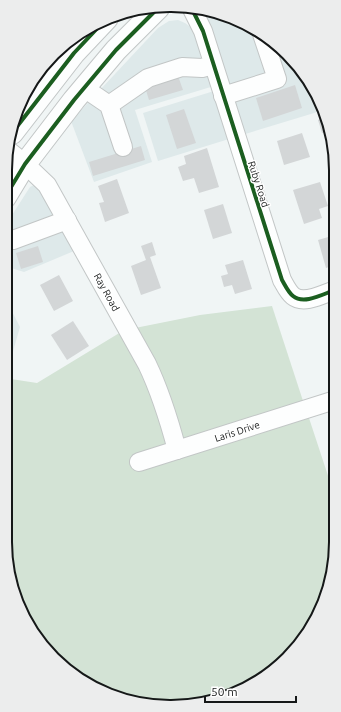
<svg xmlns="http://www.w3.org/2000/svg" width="341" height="712" viewBox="0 0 341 712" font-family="Ubuntu,sans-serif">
<rect width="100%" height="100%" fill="#f0f5f5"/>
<g fill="#dee9ea">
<polygon points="201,11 234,18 271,39 302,70 324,110 242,135"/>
<polygon points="178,20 185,23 193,29 214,86 135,110 152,162 94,182 71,121 158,28 169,21"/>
<polygon points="67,44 17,113 18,107 54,53"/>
<polygon points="214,91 229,139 158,161 143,113"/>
<polygon points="34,185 39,185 74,251 24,272 5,266 5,226 30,187"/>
<polygon points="5,298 20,327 5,379"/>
</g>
<g fill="#d3e3d5">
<polygon points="272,306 304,404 182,442 135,328 200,315"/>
<polygon points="121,332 148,383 168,446 131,458 135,470 308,415 336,500 336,542 323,605 288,658 244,690 192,706 138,704 79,679 39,642 14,595 5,541 5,400 11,379 37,383"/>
</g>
<g fill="#d3d6d7">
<polygon points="178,76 183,90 149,100 145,87"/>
<polygon points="295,85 302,108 263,121 256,98"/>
<polygon points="184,109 196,143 177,149 166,115"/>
<polygon points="326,117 330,130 322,133 318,120"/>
<polygon points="302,133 310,157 284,165 277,141"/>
<polygon points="141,146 145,160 93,176 89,162"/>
<polygon points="207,148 219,187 199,193 194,178 183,181 178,167 186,164 184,156"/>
<polygon points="117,179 129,213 105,222 99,203 104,202 98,186"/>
<polygon points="320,182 328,206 319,209 322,218 304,224 293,190"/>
<polygon points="223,204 232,233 213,239 204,210"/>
<polygon points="335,235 335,265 326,268 318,240"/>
<polygon points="152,242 156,255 150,257 161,288 141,295 131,266 146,260 141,246"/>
<polygon points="38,246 43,262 21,269 16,253"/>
<polygon points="243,260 252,289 235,294 232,285 224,287 221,276 228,274 225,265"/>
<polygon points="59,275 73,301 54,311 40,285"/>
<polygon points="73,321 89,346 67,360 51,335"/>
<polygon points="5,337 9,347 5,355"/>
</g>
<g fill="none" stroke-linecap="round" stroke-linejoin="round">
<defs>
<g id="minor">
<path d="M192,9L203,31L282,280C285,285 288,292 293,296C304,305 323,294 335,290"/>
<polyline points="84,88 109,105 123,147"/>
<polyline points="223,96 277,79 262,34"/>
<polyline points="109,105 148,78 182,67 202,68 213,65"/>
<path d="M9,151L25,164L47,185L147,364C160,391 169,420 177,450"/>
<polyline points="5,236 13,240 67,220"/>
<polyline points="139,462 335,400"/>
</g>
<g id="highway">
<polyline points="12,133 74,53 107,18"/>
<polyline points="5,197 25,164 74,100 116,50 158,8"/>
</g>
</defs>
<use href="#minor" stroke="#c2c6c6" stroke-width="20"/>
<use href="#highway" stroke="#c2c6c6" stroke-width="24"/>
<use href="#minor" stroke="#fdfefe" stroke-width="18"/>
<use href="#highway" stroke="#fdfefe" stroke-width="22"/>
<defs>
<g id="cycleway">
<path d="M192,9L203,31L282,280C285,285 288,292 293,296C304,305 323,294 335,290"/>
<polyline points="12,133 74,53 107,18"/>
<polyline points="5,197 25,164 74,100 116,50 158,8"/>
</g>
</defs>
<use href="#cycleway" stroke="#fff" stroke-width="6"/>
<use href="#cycleway" stroke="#1b5e20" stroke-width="4"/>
</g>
<g text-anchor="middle" stroke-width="3" stroke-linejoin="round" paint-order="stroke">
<g font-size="10" fill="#151818" stroke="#fff">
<text transform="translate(259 184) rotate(72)" y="4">Ruby Road</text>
<text transform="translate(107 292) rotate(61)" y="4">Ray Road</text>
<text transform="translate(237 431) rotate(-18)" y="4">Laris Drive</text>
</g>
</g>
<path d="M0 0H341V712H0ZM170 12H171A158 158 0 0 1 329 170V542A158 158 0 0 1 171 700H170A158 158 0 0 1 12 542V170A158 158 0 0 1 170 12Z" fill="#eceded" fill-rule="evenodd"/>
<path fill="none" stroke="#151818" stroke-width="2" d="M170 12H171A158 158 0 0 1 329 170V542A158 158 0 0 1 171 700H170A158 158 0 0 1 12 542V170A158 158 0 0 1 170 12Z"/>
<path d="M205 696v6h91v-6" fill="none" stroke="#151818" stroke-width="2"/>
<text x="211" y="696" font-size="12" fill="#151818" stroke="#ffffff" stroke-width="3" paint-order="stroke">50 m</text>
</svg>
